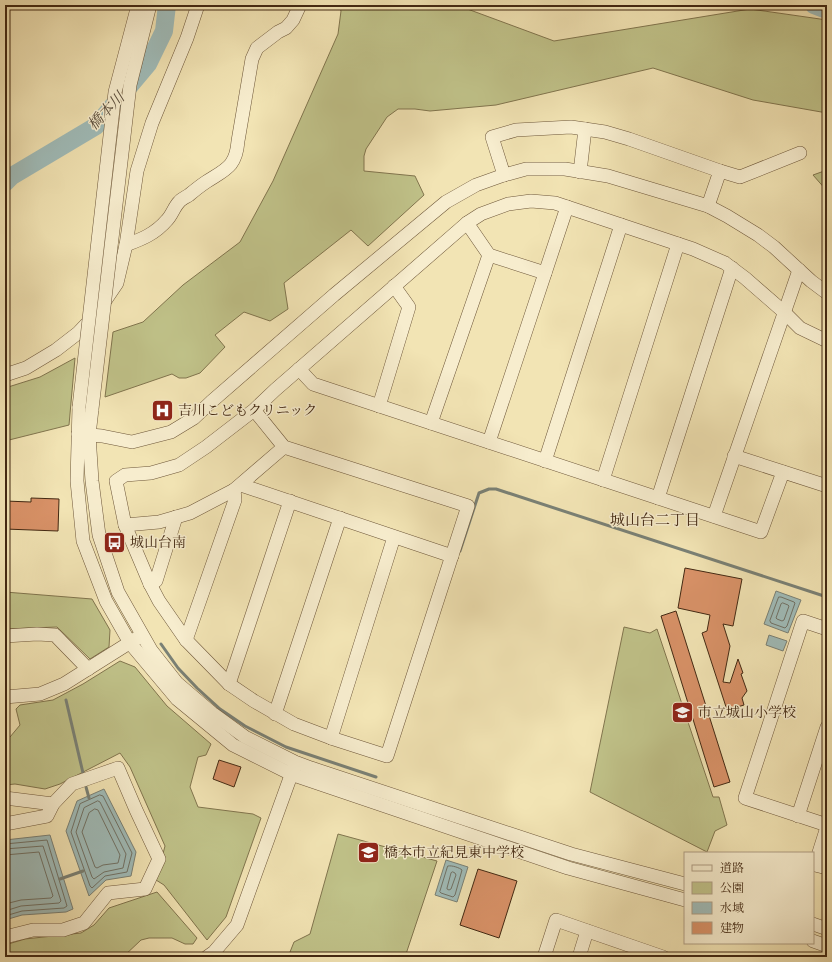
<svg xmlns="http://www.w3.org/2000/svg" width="832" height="962" viewBox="0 0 832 962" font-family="'Gentium Book Plus','Noto Serif JP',serif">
<rect width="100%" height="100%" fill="#f2e4b4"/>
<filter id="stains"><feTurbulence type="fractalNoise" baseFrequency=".005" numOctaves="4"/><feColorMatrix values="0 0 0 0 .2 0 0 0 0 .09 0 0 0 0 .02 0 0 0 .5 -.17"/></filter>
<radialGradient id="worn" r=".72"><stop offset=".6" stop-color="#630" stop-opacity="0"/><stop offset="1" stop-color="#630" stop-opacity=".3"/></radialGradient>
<g fill="#c0c289" stroke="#81754e">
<polygon points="339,5 449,5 462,7 554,41 750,9 827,20 827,113 753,100 653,68 496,105 430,111 415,109 398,109 387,117 366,149 364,156 364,171 415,176 424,195 368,246 351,230 284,283 288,309 270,321 244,312 215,335 225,347 200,373 186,378 179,378 172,374 105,397 113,332 143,322 183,285 240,242 273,181 338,34 341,11"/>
<polygon points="827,170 827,191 813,175"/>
<polygon points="75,358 69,425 5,441 5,388 40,377"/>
<polygon points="5,592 92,599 110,630 109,647 90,659 57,627 5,629"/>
<polygon points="624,627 650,633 657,629 713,797 719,797 727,825 715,831 707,852 590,792"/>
<polygon points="120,661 135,667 167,706 211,744 206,755 198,757 190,787 198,807 253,814 261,818 226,917 207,940 164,885 156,880 165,846 130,767 120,753 60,784 45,789 15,784 5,785 5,738 10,737 20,725 16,709 20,705 53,700 83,684"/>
<polygon points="338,834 437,861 405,957 288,957 294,942 310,934"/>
<polygon points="157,892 197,938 193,944 185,944 172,938 149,938 141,940 123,957 5,957 5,945 25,939 81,933 94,925 109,908"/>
</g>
<g fill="#a0bcb9" stroke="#7a8176">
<polygon points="776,591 801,600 788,633 764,624"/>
<polygon points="769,635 787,641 783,651 766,645"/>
<polygon points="104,789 136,852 131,876 106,880 89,896 66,831 77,801"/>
<polygon points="50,835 73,909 66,912 22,915 5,920 5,840"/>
<polygon points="446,860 468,867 457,902 435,895"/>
</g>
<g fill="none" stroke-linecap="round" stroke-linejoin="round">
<g stroke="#717266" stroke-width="1">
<polygon points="779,597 781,597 794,602 795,603 787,626 785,628 771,623 770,621"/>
<polygon points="783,603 788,605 789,606 784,620 782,621 777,619 776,618 781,604"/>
<polygon points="100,795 103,796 132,853 127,872 105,876 92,888 90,886 71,832 80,804"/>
<polygon points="98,801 100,802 126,854 123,868 104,872 94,879 92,877 76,832 84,808"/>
<polygon points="95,809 98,810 120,855 118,863 103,865 97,868 95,867 82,832 89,813"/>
<polyline points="5,844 47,840 67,906 64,908 22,911 5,916"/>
<polyline points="5,849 43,846 61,901 59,903 21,906 5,911"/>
<polyline points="5,855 39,852 53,896 51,898 21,900 5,904"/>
<path d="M448,866C452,865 460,868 462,870L455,895L453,897L441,893L440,892Z"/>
<polygon points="453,872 455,873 456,875 451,889 449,890 447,889 447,888 451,873"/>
</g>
<g stroke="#7a8176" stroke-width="3">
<polyline points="460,551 479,493 489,489 496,489 827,597"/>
<polyline points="161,644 178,668 197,688 220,709 245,726 286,747 376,777"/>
<polyline points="66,700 83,773"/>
<polyline points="86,787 89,798"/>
<polyline points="60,879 83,871"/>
</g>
<g stroke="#a0bcb9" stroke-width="18">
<polyline points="814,5 827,10"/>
<polyline points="5,183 12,176 96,126 148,64 164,31 167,5"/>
</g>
</g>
<g fill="#d99268" stroke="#422812">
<polygon points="31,498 59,499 58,531 5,529 5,501 31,502"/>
<polygon points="685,568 742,579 733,626 723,624 730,646 723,682 730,683 738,659 743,673 741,674 747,691 742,698 744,705 727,710 702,633 707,631 710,615 678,608"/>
<polygon points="676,611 730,782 714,787 661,616"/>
<polygon points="219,760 241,767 234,787 213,779"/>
<polygon points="478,869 517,881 499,938 460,925"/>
</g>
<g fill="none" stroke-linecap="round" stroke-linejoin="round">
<defs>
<g id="minor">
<polyline points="580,172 585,129"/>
<polyline points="504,175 492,137 516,130 571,127 605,132 629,139 720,171 740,177 800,153"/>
<polyline points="708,206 720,171"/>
<polyline points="467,223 489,255 545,273"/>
<path d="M126,245C142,239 155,234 167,220C172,215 174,207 179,202C181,199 186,197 189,195C195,190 200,186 206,182C226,169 236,167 238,141L252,59L257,48L278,32L286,28L293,20L300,5"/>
<polyline points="299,369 313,384 761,532 783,472"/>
<polyline points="5,375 26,368 56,350 78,333 96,314 117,283 126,245 137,171 152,123 187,38 198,5"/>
<polyline points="379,406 409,307 394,286"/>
<polyline points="79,407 77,481 83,541 106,601 130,643 177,699 233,745 291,774 568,868 685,900"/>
<polyline points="92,409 89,435 92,481 99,535 118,592 151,650 177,683 212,713 245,737 295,762 311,768 571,854 685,884"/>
<polyline points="254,410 284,447 468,506 387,756 331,738 294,724 254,701 229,684 186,640 159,601 150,584 125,525 116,481 125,475 151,473 179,465 206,447 254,410 275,390 467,223 481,214 508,204 531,201 555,203 693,249 725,263 745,278 784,312 800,328 827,341"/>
<polyline points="431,423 489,255"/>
<polyline points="78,434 102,436 132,442 171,432 194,418 211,402 334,295 446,202 476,185 504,175 526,169 565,169 608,176 708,206 727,216 758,235 774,247 811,281 827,293"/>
<polyline points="489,442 567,207"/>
<polyline points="734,456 827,486"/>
<polyline points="545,461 621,225"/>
<polyline points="603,480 678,244"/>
<polyline points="241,485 452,556"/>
<polyline points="658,498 732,268"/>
<polyline points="714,516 799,270"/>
<polyline points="125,525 159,522 190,513 234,490 284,447"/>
<polyline points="150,584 156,581 176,517"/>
<polyline points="827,629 803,621 745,798 827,825"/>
<polyline points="5,636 37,634 55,635 88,669"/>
<polyline points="186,640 235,500 234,490"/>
<polyline points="229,684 290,501"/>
<polyline points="5,697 40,694 64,684 137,638"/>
<polyline points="275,714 340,518"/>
<polyline points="331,738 394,537"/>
<polyline points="5,798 53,804"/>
<polyline points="798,816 827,727"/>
<polyline points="5,824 47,816 53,804 72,784 118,768 136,810 159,859 145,889 108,893 84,923 63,930 33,930 5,937"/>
<polyline points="827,827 815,865 827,868"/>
<polyline points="813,924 827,929"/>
<polyline points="813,941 827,946"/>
<polyline points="207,957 214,952 237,925 294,767"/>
<polyline points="544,957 556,920 663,957"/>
<polyline points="579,957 587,931"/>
</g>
</defs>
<use href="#minor" stroke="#6e573a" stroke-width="14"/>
<use href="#minor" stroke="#f7edce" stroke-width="13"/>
<defs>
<g id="minor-bridge">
<polyline points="79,407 115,92 138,5"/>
<polyline points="92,409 130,85 150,5"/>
</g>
</defs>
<use href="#minor-bridge" stroke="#6e573a" stroke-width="14" stroke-linecap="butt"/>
<use href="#minor-bridge" stroke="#f7edce" stroke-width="13"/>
</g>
<defs>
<symbol id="hospital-square" viewBox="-11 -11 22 22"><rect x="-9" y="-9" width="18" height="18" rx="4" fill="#8f2418" stroke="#f7edce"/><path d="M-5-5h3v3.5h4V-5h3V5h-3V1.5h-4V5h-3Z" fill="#fff"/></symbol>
<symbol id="bus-square" viewBox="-11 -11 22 22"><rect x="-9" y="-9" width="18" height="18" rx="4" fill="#8f2418" stroke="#f7edce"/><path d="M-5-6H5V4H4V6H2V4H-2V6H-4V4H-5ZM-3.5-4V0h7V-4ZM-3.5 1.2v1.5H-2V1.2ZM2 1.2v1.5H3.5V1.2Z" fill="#fff"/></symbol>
<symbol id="school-square" viewBox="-11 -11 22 22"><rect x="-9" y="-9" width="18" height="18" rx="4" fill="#8f2418" stroke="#f7edce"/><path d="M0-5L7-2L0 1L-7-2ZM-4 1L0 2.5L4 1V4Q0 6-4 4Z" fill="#fff"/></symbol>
</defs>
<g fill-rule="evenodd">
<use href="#hospital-square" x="150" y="398" width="25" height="25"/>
<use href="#bus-square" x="102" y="530" width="25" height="25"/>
<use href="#school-square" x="670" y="700" width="25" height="25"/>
<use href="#school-square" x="356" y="840" width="25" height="25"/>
</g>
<g text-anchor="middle" stroke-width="3" stroke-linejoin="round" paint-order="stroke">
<g font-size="14" fill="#422812" stroke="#f7edce" text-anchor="start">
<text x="178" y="415">吉川こどもクリニック</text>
<text x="130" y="547">城山台南</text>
<text x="698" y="717">市立城山小学校</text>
<text x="384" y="857">橋本市立紀見東中学校</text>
</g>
<g font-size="15" font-style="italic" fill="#5a4d3c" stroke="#f7edce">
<text transform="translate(106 111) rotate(-46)" y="5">橋本川</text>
</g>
<g font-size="15" fill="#422812" stroke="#f7edce">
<text x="655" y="525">城山台二丁目</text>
</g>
</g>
<rect width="832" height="962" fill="none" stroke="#f2e4b4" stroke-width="20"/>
<rect x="6" y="6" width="820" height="950" fill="none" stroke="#422812" stroke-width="2"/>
<rect x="10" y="10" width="812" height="942" fill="none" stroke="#422812"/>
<rect x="684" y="852" width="130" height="92" fill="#f7edce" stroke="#af9e83"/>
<rect x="692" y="865" width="20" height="6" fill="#f7edce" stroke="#af9e83"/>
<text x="720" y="872" font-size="12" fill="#422812">道路</text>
<rect x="692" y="882" width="20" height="12" fill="#c0c289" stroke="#af9e83"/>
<text x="720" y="892" font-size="12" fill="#422812">公園</text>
<rect x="692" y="902" width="20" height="12" fill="#a0bcb9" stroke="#af9e83"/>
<text x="720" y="912" font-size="12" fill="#422812">水域</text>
<rect x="692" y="922" width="20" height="12" fill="#d99268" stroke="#af9e83"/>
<text x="720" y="932" font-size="12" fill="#422812">建物</text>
<rect width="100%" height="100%" filter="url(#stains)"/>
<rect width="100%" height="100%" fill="url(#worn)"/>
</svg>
